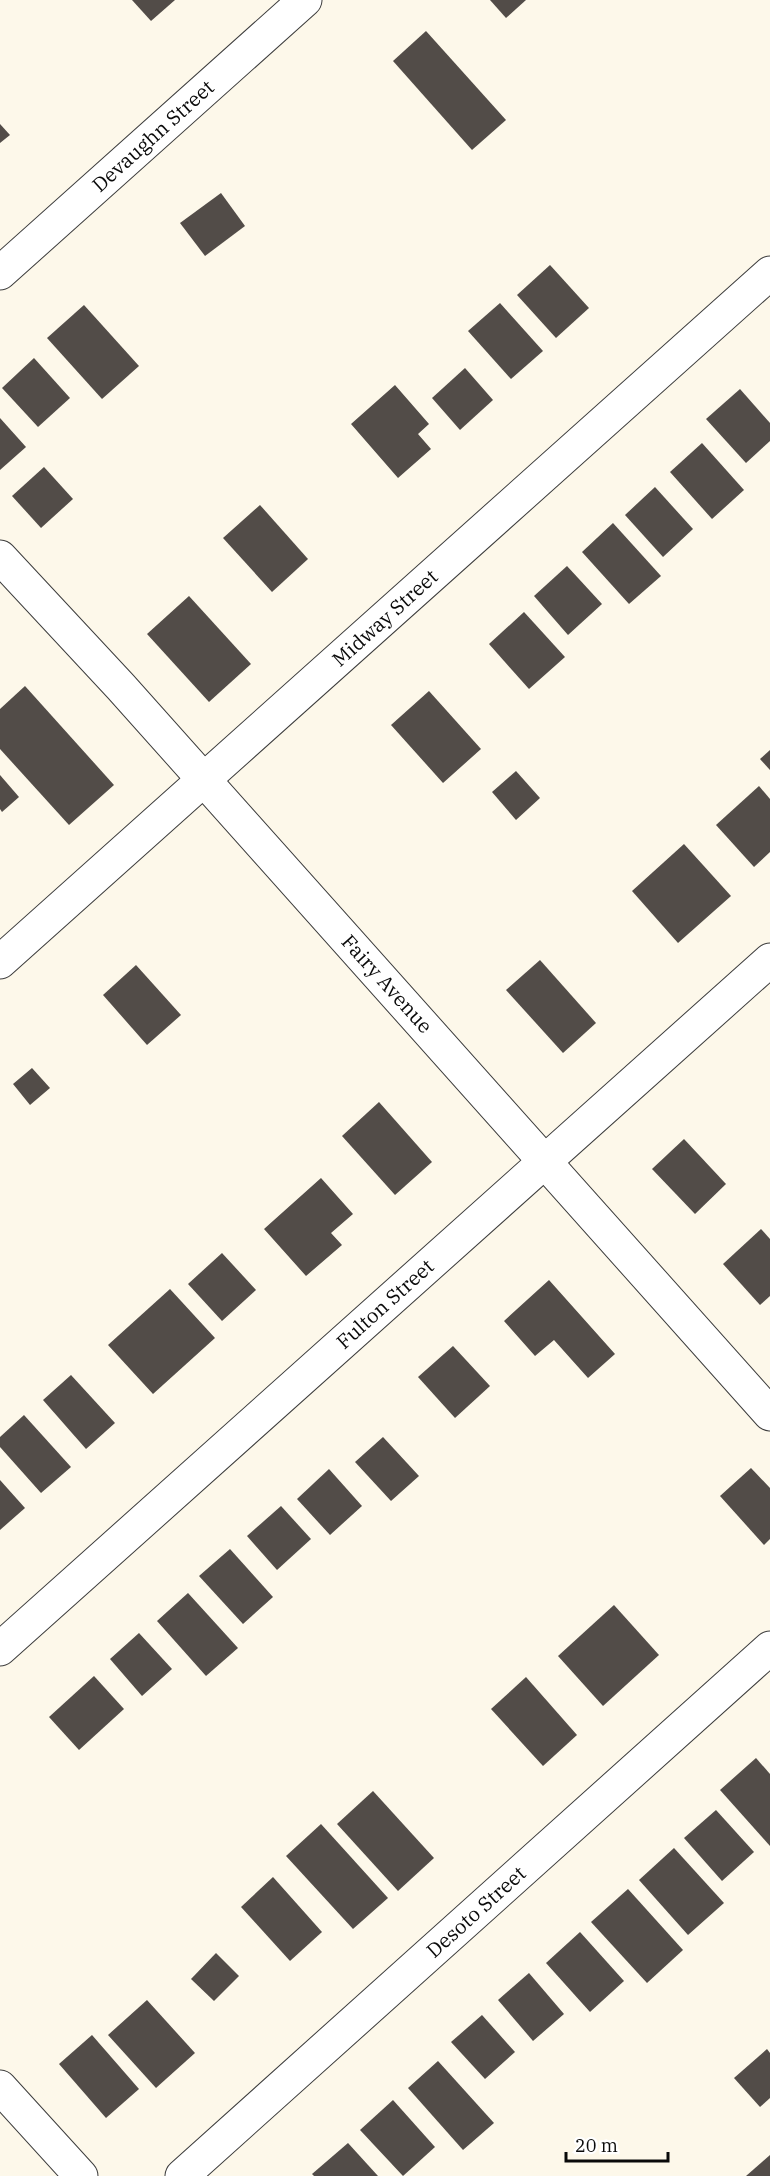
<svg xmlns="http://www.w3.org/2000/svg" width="770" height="2176" viewBox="0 0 770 2176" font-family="'IBM Plex Serif',serif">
<rect width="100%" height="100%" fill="#fdf8ea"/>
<g fill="#524c48">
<polygon points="132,0 175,0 151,21"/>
<polygon points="490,0 526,0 506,18"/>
<polygon points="426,31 506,120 472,150 393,61"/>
<polygon points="0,124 10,135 0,143"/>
<polygon points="221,193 245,226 205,256 180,223"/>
<polygon points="550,265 589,308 556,338 517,295"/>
<polygon points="500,303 543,351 511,379 468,331"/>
<polygon points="84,305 139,366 102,399 47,338"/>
<polygon points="34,358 70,398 38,427 2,388"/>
<polygon points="465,368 493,400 460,430 432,398"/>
<polygon points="395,385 429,424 418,434 431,449 398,478 351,424"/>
<polygon points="740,389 770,423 770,441 746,463 706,419"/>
<polygon points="0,418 26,447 0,470"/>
<polygon points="702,443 744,490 712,519 670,472"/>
<polygon points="44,467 73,499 41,528 12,496"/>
<polygon points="655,487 693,529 663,557 625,515"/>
<polygon points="260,505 308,559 272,592 223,538"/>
<polygon points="613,523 661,576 629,604 582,552"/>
<polygon points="567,566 602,604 568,635 534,596"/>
<polygon points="189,596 251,664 209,702 147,634"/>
<polygon points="524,612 565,657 529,689 489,644"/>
<polygon points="25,686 114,785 69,825 0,749 0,709"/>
<polygon points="429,691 481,749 443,783 391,725"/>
<polygon points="770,750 770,770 760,759"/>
<polygon points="516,771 540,798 516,820 492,792"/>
<polygon points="0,775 19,797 2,812 0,809"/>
<polygon points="759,786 770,799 770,852 754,867 716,825"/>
<polygon points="684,844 731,896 678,943 632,891"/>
<polygon points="540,960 596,1023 563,1053 506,990"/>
<polygon points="136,965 181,1015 147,1045 103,995"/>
<polygon points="32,1068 50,1088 30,1105 13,1084"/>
<polygon points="379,1102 432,1162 395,1195 342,1136"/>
<polygon points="684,1139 726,1184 695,1214 652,1169"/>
<polygon points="321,1178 353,1214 331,1233 342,1245 306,1276 264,1229"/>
<polygon points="761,1229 770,1239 770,1296 760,1305 723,1264"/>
<polygon points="222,1253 256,1290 222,1321 188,1284"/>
<polygon points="549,1280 615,1354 588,1378 554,1340 535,1356 504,1321"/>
<polygon points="170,1289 215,1338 153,1394 108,1345"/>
<polygon points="453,1346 490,1386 455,1418 418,1377"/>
<polygon points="71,1375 115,1423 86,1449 43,1400"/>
<polygon points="24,1415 71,1467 41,1493 0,1447 0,1437"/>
<polygon points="383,1437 419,1476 391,1501 355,1462"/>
<polygon points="751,1468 770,1488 770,1539 764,1545 720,1496"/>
<polygon points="329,1469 362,1506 330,1535 297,1499"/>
<polygon points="0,1480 25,1508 0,1530"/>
<polygon points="281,1506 311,1539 277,1570 247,1536"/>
<polygon points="230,1549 273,1597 243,1624 199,1576"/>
<polygon points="188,1593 238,1648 206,1676 157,1621"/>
<polygon points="614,1605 659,1655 603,1706 558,1656"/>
<polygon points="139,1633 172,1669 142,1696 110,1659"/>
<polygon points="94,1676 124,1709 79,1750 49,1717"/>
<polygon points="526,1677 577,1735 543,1766 491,1709"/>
<polygon points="756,1758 770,1774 770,1846 720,1790"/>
<polygon points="373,1791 434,1858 398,1891 337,1824"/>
<polygon points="716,1810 754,1852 722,1881 684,1838"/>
<polygon points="321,1824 388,1898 353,1929 286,1856"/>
<polygon points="674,1848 724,1903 688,1935 639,1880"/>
<polygon points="273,1877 322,1932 290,1961 241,1907"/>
<polygon points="628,1889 683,1950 647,1983 591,1922"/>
<polygon points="580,1932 624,1981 590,2012 546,1963"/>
<polygon points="216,1953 239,1976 214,2001 191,1979"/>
<polygon points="529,1973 564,2014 533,2041 498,2000"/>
<polygon points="147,2000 195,2053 156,2088 108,2035"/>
<polygon points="482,2015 515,2052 485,2079 451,2042"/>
<polygon points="92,2035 139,2089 106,2118 59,2064"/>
<polygon points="767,2049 770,2053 770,2098 760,2107 734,2078"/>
<polygon points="438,2061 494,2123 463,2150 408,2088"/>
<polygon points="393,2100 435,2147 403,2176 360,2130"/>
<polygon points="348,2143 378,2176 314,2176 312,2174"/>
<polygon points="770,2155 770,2176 746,2176"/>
</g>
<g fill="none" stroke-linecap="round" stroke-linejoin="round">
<defs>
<g id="minor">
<polyline points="0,273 305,0"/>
<polyline points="0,557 121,687 770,1414"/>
<polyline points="0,962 770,273"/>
<polyline points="0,1649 770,960"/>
<polyline points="0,2087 81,2176"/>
<polyline points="182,2176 770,1648"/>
</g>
</defs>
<use href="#minor" stroke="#3d3d3d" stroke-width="35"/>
<use href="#minor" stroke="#fff" stroke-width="33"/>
</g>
<g text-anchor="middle" stroke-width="6" stroke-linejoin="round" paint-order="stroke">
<g font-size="20" fill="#0a0a0a" stroke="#fff">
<text transform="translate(153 136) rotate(-42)" y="7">Devaughn Street</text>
<text transform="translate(385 618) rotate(-42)" y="7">Midway Street</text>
<text transform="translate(387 984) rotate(48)" y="7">Fairy Avenue</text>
<text transform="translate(385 1304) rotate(-42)" y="7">Fulton Street</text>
<text transform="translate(476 1912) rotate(-42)" y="7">Desoto Street</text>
</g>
</g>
<path d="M566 2152v9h102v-9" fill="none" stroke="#0a0a0a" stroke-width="3"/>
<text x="575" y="2152" font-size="18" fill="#0a0a0a" stroke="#ffffff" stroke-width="4.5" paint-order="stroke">20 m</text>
</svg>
